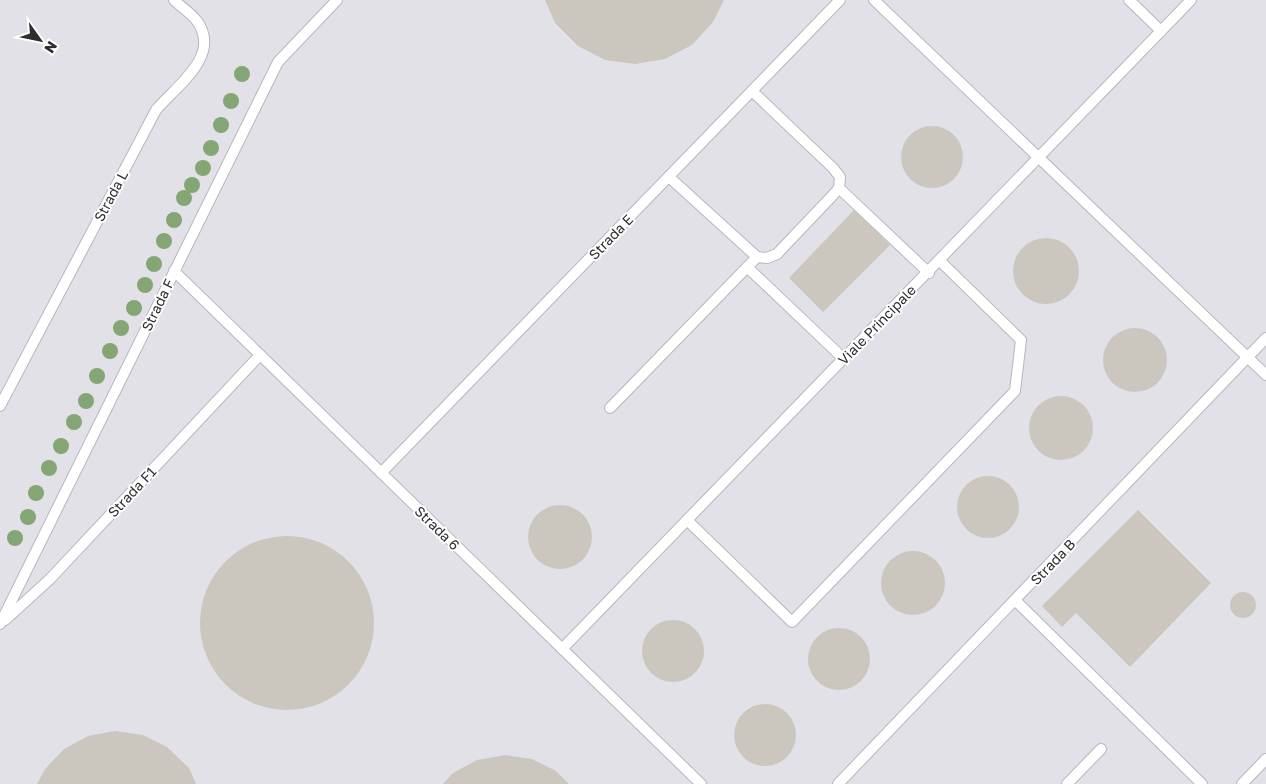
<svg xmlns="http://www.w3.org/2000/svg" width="1266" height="784" viewBox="0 0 1266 784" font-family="'Golos Text',sans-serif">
<rect width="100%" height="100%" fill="#efe9e1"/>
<rect fill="#e3e1e8" x="0" y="0" width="1266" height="784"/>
<g fill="#cbc7bf">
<polygon points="545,0 724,0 713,22 692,45 665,59 635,64 605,60 578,46 555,23"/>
<circle cx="932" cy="157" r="31"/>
<polygon points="854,210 890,245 823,312 789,278"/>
<circle cx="1046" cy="271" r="33"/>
<circle cx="1135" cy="360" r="32"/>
<circle cx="1061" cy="428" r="32"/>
<circle cx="988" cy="507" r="31"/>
<circle cx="560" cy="537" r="32"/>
<polygon points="1138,510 1211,583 1130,667 1076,613 1062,627 1042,606"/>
<circle cx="287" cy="623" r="87"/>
<circle cx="913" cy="583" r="32"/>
<circle cx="1243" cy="605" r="13"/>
<circle cx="673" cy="651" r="31"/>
<circle cx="839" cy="659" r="31"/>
<circle cx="765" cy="735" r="31"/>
<polygon points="115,731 143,735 167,747 189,768 196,784 37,784 45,769 64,749 88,736"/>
<polygon points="505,755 532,759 556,771 569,784 443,784 453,773 477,760"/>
</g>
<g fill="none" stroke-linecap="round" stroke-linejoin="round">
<defs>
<g id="service">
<polyline points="874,0 1266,375"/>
<polyline points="1129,0 1161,31"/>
<polyline points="669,177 757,257 767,258 777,254 833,195 839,188 840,177 833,168 752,91"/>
<polyline points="839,188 929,273"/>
<polyline points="747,267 844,359"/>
<polyline points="174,271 701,784"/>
<path d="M0,406L156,110C176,86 222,56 197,21C191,13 181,7 174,0"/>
<polyline points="610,408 757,257"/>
<polyline points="381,473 840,0"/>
<polyline points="687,520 792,622 1015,391 1021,340 940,261"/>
<polyline points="1016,601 1202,784"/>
<polyline points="5,620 50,579 260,355"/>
<polyline points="0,624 278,62 337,0"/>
<polyline points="562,649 1191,0"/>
<polyline points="838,784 1266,338"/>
<polyline points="1067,784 1101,749"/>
<polyline points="1242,784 1266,759"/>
</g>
</defs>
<use href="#service" stroke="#b4b7c1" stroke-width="12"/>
<use href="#service" stroke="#fff" stroke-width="10"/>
</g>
<g fill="#84a574">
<circle cx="242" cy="74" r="8"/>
<circle cx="231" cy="101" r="8"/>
<circle cx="221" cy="125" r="8"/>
<circle cx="211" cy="148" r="8"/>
<circle cx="203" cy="168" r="8"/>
<circle cx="192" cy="185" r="8"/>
<circle cx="184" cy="198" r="8"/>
<circle cx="174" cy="220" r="8"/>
<circle cx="164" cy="241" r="8"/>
<circle cx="154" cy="264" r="8"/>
<circle cx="145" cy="285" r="8"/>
<circle cx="134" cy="308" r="8"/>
<circle cx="121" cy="328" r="8"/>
<circle cx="110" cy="351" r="8"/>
<circle cx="97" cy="376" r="8"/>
<circle cx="86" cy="401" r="8"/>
<circle cx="74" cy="422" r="8"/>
<circle cx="61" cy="446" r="8"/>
<circle cx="49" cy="468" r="8"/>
<circle cx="36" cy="493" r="8"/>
<circle cx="28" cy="517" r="8"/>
<circle cx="15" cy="538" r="8"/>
</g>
<g text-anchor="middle" stroke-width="4" stroke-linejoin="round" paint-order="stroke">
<g font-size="14" fill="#2e2e2e" stroke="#fff">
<text transform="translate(111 196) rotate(-62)" y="5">Strada L</text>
<text transform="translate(611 237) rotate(-46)" y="5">Strada E</text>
<text transform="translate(158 305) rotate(-64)" y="5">Strada F</text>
<text transform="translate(877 325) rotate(-46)" y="5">Viale Principale</text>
<text transform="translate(132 492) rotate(-47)" y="5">Strada F1</text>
<text transform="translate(437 528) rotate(44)" y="5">Strada 6</text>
<text transform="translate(1053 562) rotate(-46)" y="5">Strada B</text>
</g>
</g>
<g transform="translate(40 40) rotate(123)" stroke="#ffffff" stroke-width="4" paint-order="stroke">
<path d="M0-4L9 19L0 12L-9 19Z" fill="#2e2e2e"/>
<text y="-8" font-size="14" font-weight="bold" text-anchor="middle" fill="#2e2e2e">N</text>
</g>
</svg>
